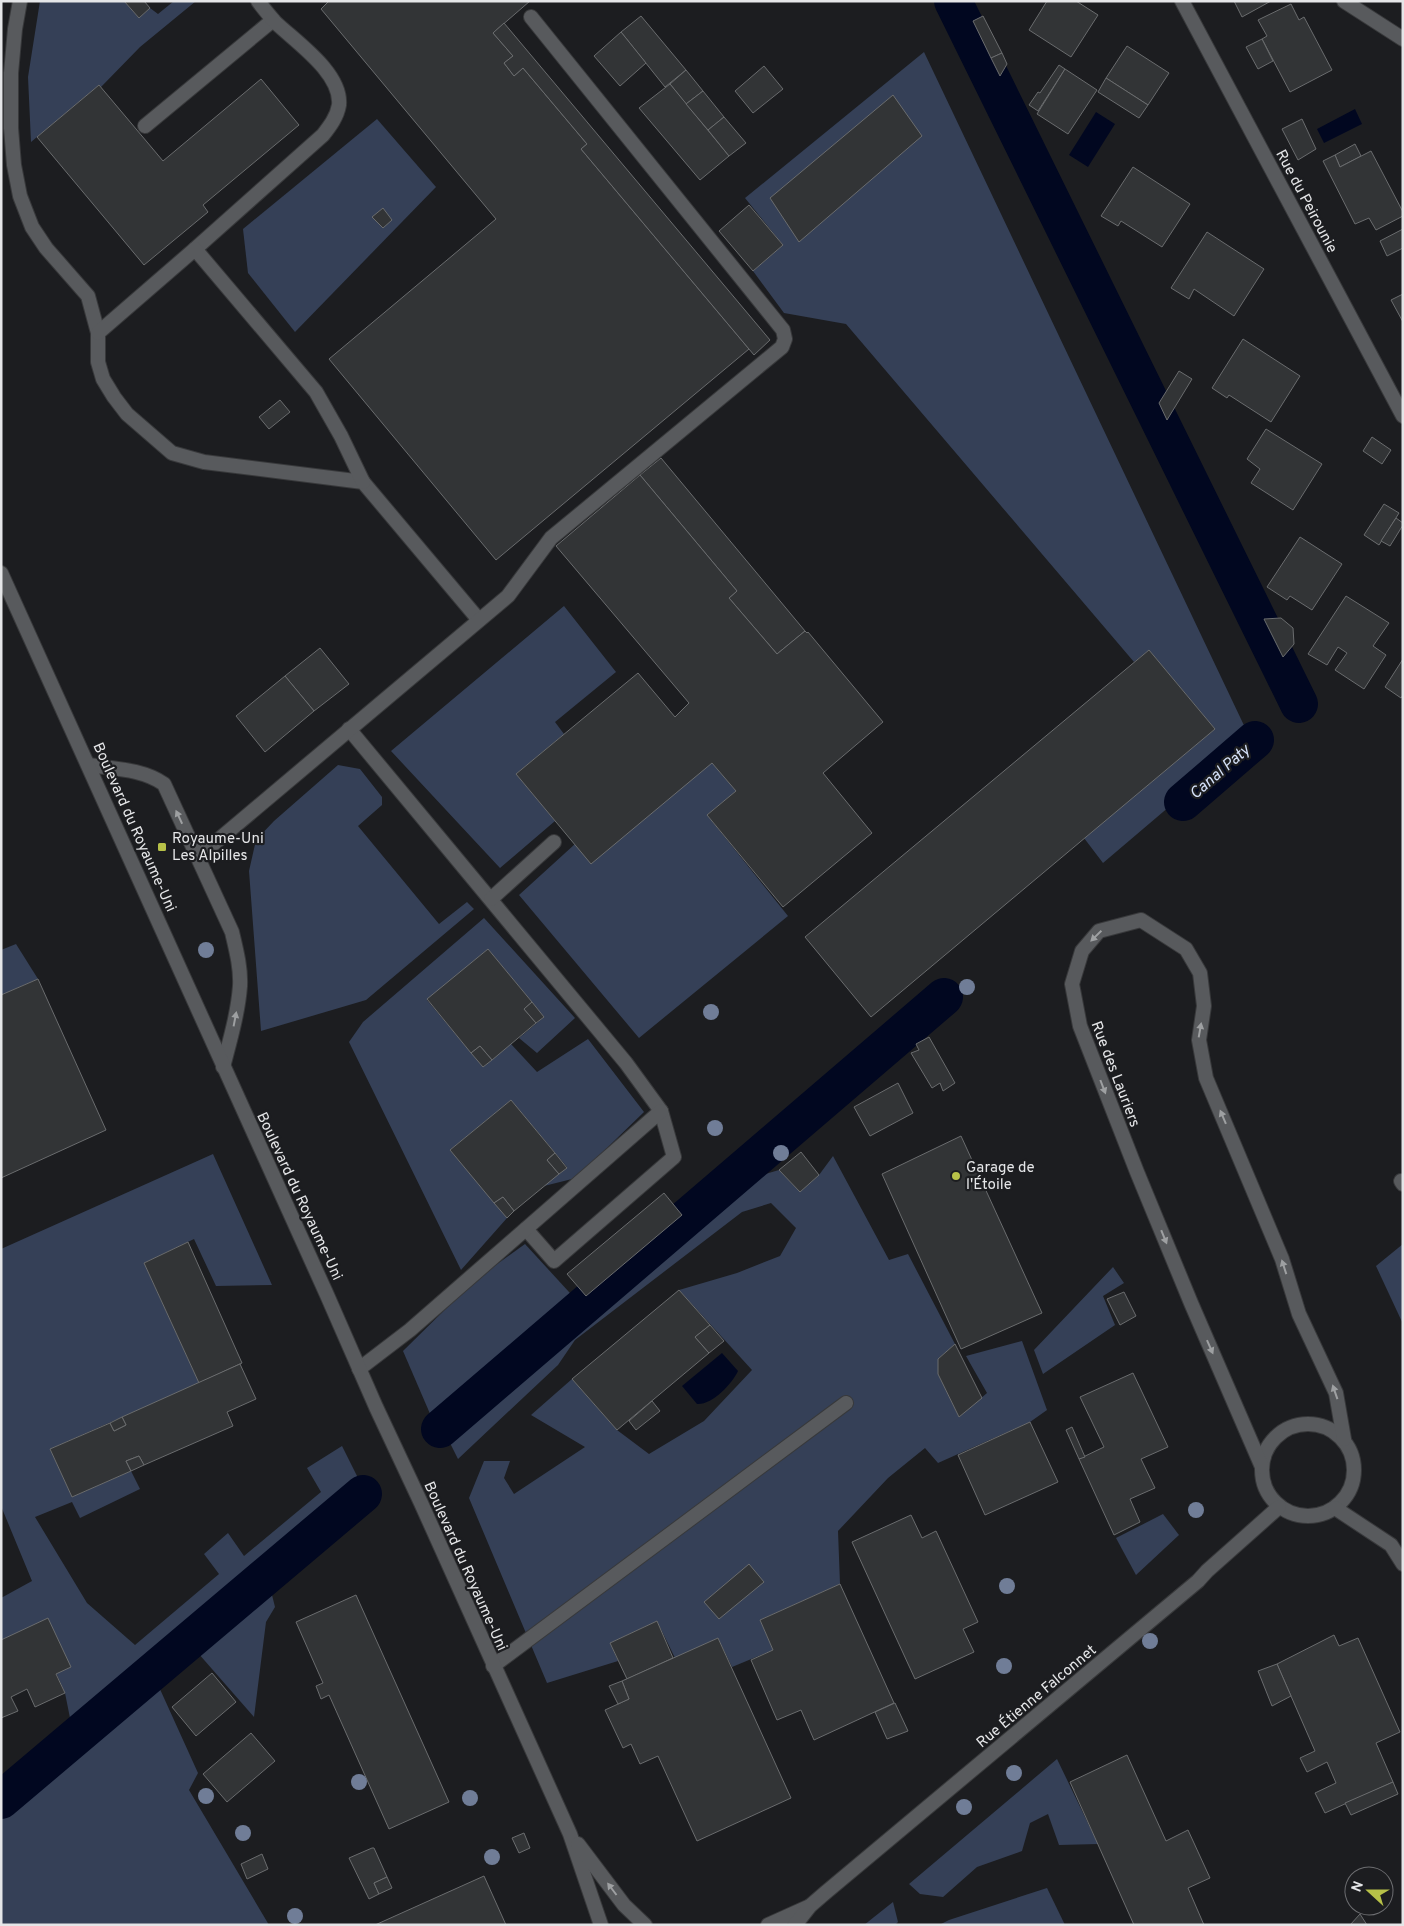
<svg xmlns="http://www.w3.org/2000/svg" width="1404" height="1926" viewBox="0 0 1404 1926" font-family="Overpass,sans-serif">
<rect width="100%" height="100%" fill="#1c1d20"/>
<g fill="#354057">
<polygon points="40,1 124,1 139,18 150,8 158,14 174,1 196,1 140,47 101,87 99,85 31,142 28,77"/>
<polygon points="924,52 1250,738 1103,863 1084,838 1215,729 1149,650 1134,662 846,324 784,313 753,271 783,245 745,198"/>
<polygon points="377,119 436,187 295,332 248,273 243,229"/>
<polygon points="564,606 616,672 555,722 564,734 516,774 555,821 500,868 391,751"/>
<polygon points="712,763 736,791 707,815 788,916 639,1038 519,895 575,844"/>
<polygon points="338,765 360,769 382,797 382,805 358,826 439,924 467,902 474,909 366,1000 261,1031 249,871 256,840 274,821"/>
<polygon points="484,918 575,1018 537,1053 519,1038 544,1017 488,949 427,1000 483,1067 511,1044 537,1072 588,1039 644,1112 576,1178 544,1186 567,1167 511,1100 450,1150 507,1218 461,1270 349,1042 363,1022"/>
<polygon points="16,944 38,979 1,995 1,950"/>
<polygon points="213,1154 272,1285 216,1286 194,1239 144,1263 199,1383 50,1449 72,1497 131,1471 140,1489 80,1518 72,1502 35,1517 87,1603 135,1645 219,1574 204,1554 228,1533 244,1556 321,1492 307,1468 342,1446 363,1488 1,1794 1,1777 70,1718 65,1693 35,1625 1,1640 1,1598 32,1581 1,1506 1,1249"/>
<polygon points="833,1156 889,1260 908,1254 955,1344 938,1359 938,1374 959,1417 987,1393 966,1356 1022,1341 1047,1410 1030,1422 938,1463 925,1448 888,1478 838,1531 840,1584 760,1620 773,1650 732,1667 718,1638 675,1658 657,1621 610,1643 618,1661 547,1683 469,1498 484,1461 510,1461 504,1478 514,1494 585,1447 531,1415 572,1379 617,1430 649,1454 704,1421 752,1370 679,1290 737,1273 780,1256 796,1228 771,1203 742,1212 575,1340 558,1365 458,1459 446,1435 748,1179 779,1170 800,1192 819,1175"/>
<polygon points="525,1244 580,1304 455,1412 434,1423 403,1351 475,1280"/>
<polygon points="1403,1244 1403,1324 1376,1266"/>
<polygon points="1113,1267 1124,1283 1103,1296 1115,1325 1043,1374 1034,1350"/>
<polygon points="368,1499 373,1507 271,1591 275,1607 266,1622 254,1717 198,1653 159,1687 198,1773 189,1790 269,1925 1,1925 1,1809"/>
<polygon points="1163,1514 1179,1535 1136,1575 1116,1538"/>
<polygon points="1057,1759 1098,1844 1059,1845 1048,1814 1030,1823 1022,1851 977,1867 943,1897 920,1894 909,1884"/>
<polygon points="1047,1888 1065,1925 939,1925 949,1920"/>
<polygon points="893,1902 898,1922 895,1925 864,1925"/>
</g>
<g fill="#010720">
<polygon points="1355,109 1362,124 1324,143 1317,129"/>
<polygon points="1096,112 1115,124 1088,167 1069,155"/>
<path d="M722,1353L738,1371C732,1384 712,1405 697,1404L682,1386Z"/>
</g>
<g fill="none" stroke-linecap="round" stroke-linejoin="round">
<g stroke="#010720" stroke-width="38">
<polyline points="953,1 1299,704"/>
<polyline points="1183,802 1255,740"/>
<polyline points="440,1429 944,997"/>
<polyline points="1,1800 363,1494"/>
</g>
</g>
<g fill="#323436" stroke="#6a6c6e">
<polygon points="124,1 144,1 150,8 139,18"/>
<polygon points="327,1 530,1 493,33 513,56 504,63 514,76 523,68 587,144 581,149 749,349 496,560 329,359 496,219 321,9 328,2"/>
<polygon points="1047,1 1076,1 1098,15 1071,57 1029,30"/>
<polygon points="1234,1 1271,1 1242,17"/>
<polygon points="1291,4 1299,20 1304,17 1332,70 1290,92 1262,39 1267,36 1258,20"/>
<polygon points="641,16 686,70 665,87 621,32"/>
<polygon points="983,16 1002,53 991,58 973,21"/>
<polygon points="504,23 770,340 754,355 581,149 587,144 523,68 514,76 504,63 513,56 493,33"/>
<polygon points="621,32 646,63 620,86 594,56"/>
<polygon points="1262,39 1273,61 1258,69 1246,47"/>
<polygon points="1127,46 1169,73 1148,105 1106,78"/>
<polygon points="1002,53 1007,64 1000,76 991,58"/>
<polygon points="1059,65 1065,69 1038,111 1029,105 1038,92 1040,93"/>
<polygon points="764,66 783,89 753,113 735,91"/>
<polygon points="1065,69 1097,90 1068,134 1037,114"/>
<polygon points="686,70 703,91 686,104 670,84"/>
<polygon points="1106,78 1148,105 1139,118 1098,92"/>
<polygon points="261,79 299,125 203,205 208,212 144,265 37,137 99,85 163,161"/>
<polygon points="670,84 729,156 700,180 639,108"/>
<polygon points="703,91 724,117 708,130 686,104"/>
<polygon points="893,95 922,136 799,242 770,198"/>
<polygon points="724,117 746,143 729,156 708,130"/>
<polygon points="1302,119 1316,149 1298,160 1282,129"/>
<polygon points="1355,144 1361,156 1340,167 1335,155"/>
<polygon points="1371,151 1403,212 1403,216 1376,230 1369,218 1355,224 1323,161 1335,155 1340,167"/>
<polygon points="1133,167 1190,204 1162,247 1121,221 1118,226 1101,216"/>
<polygon points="749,205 783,245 753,271 719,231"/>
<polygon points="383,208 392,220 383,228 372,217"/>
<polygon points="1403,229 1403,248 1387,256 1380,241"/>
<polygon points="1207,232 1264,269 1234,316 1194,289 1189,299 1171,288"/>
<polygon points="1403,294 1403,322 1391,300"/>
<polygon points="1243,339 1300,376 1271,422 1229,395 1227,398 1212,388"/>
<polygon points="1179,371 1192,379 1167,420 1159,403"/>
<polygon points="280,400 290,412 269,429 259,417"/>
<polygon points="1266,429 1322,464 1293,510 1251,483 1260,469 1247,459"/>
<polygon points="1372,437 1391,450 1382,464 1363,451"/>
<polygon points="661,458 805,631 777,654 729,598 737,591 640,475"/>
<polygon points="640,475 737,591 729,598 777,654 805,631 807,633 808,632 883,722 823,773 872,833 783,907 707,815 736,791 712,763 591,864 516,774 638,673 675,717 689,703 556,546"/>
<polygon points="1384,504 1399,513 1379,545 1364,535"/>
<polygon points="1396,518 1403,523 1403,525 1390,546 1381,541"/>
<polygon points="1300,537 1342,564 1312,610 1290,596 1287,600 1267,587"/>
<polygon points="1346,596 1389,623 1373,646 1386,655 1364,689 1335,670 1347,653 1338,647 1327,665 1308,654"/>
<polygon points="1281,618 1293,628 1294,644 1283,657 1264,619"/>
<polygon points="320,648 349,684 314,711 285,676"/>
<polygon points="1149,650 1215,729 871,1017 805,937"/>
<polygon points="1403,659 1403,695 1401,698 1385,687"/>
<polygon points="285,676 314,711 265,752 236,716"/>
<polygon points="488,949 532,1002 524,1009 536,1023 492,1060 480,1046 471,1053 427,999"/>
<polygon points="38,979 106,1130 1,1178 1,995"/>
<polygon points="532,1002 544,1017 536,1023 524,1009"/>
<polygon points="929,1037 955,1083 943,1091 940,1083 932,1088 911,1053 919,1050 916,1044"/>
<polygon points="480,1046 492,1060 483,1067 471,1053"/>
<polygon points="898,1083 913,1113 870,1136 854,1107"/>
<polygon points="511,1100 555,1153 547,1160 559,1174 514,1211 503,1197 494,1203 450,1150"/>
<polygon points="961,1136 1042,1313 961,1349 882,1174"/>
<polygon points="801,1152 819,1175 800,1192 779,1170"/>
<polygon points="555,1153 567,1168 559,1174 547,1160"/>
<polygon points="664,1193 682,1215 586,1296 567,1274"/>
<polygon points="503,1197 514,1211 507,1218 494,1203"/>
<polygon points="188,1242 242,1363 199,1383 144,1263"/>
<polygon points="679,1290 710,1325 695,1337 709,1353 617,1430 572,1379"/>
<polygon points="1124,1292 1136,1316 1120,1325 1107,1299"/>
<polygon points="710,1325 724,1341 709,1353 695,1337"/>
<polygon points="955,1344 982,1398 959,1417 938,1374 938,1359"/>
<polygon points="240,1364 256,1399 227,1412 233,1426 144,1465 139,1456 126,1461 131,1471 72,1497 50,1449 110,1423 114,1431 126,1425 122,1417"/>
<polygon points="1133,1373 1168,1447 1141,1459 1155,1488 1130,1499 1140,1522 1114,1535 1079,1459 1104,1447 1080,1397"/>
<polygon points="652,1401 660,1411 636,1430 629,1421"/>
<polygon points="122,1417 126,1425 114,1431 110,1423"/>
<polygon points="1030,1422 1058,1482 985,1515 958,1455"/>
<polygon points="1072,1427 1085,1457 1079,1459 1066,1430"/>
<polygon points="139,1456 144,1465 131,1471 126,1461"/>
<polygon points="911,1515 922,1538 936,1531 978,1622 963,1629 974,1652 915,1679 852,1542"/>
<polygon points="749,1564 764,1582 719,1619 704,1602"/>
<polygon points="840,1584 894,1703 814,1740 801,1710 777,1720 751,1660 773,1650 760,1620"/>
<polygon points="356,1595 449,1802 389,1829 329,1695 321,1699 316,1686 323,1683 296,1622"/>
<polygon points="48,1618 71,1667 56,1674 65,1693 35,1707 27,1689 11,1697 18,1711 1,1718 1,1640"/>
<polygon points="657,1621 673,1658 627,1679 610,1643"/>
<polygon points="1334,1635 1339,1646 1358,1638 1400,1732 1376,1743 1393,1782 1325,1813 1315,1793 1336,1783 1327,1762 1307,1772 1300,1758 1315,1751 1277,1664"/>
<polygon points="718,1638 791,1798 697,1841 658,1756 640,1764 631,1744 623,1748 605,1710 629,1699 622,1681"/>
<polygon points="1277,1664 1291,1696 1272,1706 1258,1671"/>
<polygon points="212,1673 236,1702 196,1736 172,1707"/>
<polygon points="622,1681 629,1699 618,1704 609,1686"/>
<polygon points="895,1703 908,1731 887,1739 875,1712"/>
<polygon points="251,1733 275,1761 227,1802 203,1774"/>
<polygon points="1127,1755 1166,1841 1188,1830 1210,1878 1188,1888 1204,1925 1134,1925 1070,1782"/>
<polygon points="1393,1782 1398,1794 1351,1815 1345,1803"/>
<polygon points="524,1833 530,1848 519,1853 512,1838"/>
<polygon points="372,1848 374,1848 387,1877 374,1883 379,1894 369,1899 349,1858"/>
<polygon points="262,1854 268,1869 247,1879 241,1864"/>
<polygon points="484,1876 506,1925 375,1925"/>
<polygon points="387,1877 392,1888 379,1894 374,1883"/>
<polygon points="1360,1914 1367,1925 1350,1925"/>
</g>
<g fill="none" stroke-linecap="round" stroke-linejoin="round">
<defs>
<g id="service">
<polyline points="20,1 15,29 11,73 11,128 14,165 20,196 32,227 46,248 88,296 98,333 98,362 103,379 114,397 127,414 172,453 204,462 363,482 479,620"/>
<polyline points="145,126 273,20"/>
<path d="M195,249L323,135C330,126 337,117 339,105C342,73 296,42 275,22C269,15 263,8 258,1"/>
<polyline points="98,333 195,249 316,392 341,436 363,482"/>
<polyline points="349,729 626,1063 661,1111 674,1157 554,1261 526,1229"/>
<path d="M89,765C115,769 142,769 164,784L232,932C236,949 241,968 240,986C238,1013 230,1040 223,1067"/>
<polyline points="198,857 508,596 551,538 782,347 785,339 783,330 531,17"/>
<polyline points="491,899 554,842"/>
<polyline points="1401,1181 1403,1184"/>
<polyline points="359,1369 410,1330 661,1111"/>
<polyline points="493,1666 846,1403"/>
</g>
<g id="minor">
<polyline points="1182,1 1403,416"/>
<polyline points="1344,1 1403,39"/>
<polyline points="1,573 327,1295 376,1407 421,1503 570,1834 601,1925"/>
<circle cx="1308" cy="1470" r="46"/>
<polyline points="1262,1467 1191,1303 1137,1172 1080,1026 1072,984 1082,951 1099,931 1141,920 1186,949 1200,973 1204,1006 1199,1040 1206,1078 1282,1259 1299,1314 1336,1393 1344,1439"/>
<polyline points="1335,1508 1391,1545 1403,1564"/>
<polyline points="578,1844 624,1905 645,1925"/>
<polyline points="768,1925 808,1907"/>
<polyline points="795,1925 810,1906 825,1893 1198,1581 1207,1571 1279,1507"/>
</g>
</defs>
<use href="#service" stroke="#38393b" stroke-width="16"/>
<use href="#minor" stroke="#38393b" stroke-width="16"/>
<use href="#service" stroke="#585a5d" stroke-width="14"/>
<use href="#minor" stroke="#585a5d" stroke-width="14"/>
</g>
<g fill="#707d97">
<circle cx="206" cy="950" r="8"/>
<circle cx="967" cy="987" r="8"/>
<circle cx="711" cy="1012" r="8"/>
<circle cx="715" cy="1128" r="8"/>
<circle cx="781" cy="1153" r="8"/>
<circle cx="1196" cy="1510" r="8"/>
<circle cx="1007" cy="1586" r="8"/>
<circle cx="1150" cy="1641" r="8"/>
<circle cx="1004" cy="1666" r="8"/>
<circle cx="1014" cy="1773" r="8"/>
<circle cx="359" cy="1782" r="8"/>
<circle cx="206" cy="1796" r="8"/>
<circle cx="470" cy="1798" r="8"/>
<circle cx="964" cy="1807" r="8"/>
<circle cx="243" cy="1833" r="8"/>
<circle cx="492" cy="1857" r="8"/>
<circle cx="295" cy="1916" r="8"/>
</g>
<defs><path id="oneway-solid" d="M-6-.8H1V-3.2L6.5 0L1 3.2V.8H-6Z" transform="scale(1.25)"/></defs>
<g fill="#9ea0a2">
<use href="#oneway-solid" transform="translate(179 817) rotate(-115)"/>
<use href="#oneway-solid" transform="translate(1096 936) rotate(136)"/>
<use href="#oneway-solid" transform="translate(235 1019) rotate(-79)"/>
<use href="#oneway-solid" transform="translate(1200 1030) rotate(-80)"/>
<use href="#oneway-solid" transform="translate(1103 1087) rotate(69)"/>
<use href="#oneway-solid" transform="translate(1223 1117) rotate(-113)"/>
<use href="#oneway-solid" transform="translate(1164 1237) rotate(68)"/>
<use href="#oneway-solid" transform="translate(1284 1267) rotate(-108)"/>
<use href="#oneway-solid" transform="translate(1210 1347) rotate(66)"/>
<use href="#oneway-solid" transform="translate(1335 1392) rotate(-109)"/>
<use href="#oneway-solid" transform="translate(612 1889) rotate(-127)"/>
</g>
<g fill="#b7c148" stroke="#1c1d20" stroke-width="2">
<rect x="157" y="842" width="10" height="10" rx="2.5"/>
<circle cx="956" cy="1176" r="5"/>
</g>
<g text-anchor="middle" stroke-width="4.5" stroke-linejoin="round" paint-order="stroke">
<g font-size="15" fill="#e5e6e8" stroke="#1c1d20">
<text transform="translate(1307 201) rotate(62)" y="5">Rue du Peirounie</text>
<text transform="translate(135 827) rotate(66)" y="5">Boulevard du Royaume-Uni</text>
<text transform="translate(1116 1074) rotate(69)" y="5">Rue des Lauriers</text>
<text transform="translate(300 1196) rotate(65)" y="5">Boulevard du Royaume-Uni</text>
<text transform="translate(466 1566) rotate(66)" y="5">Boulevard du Royaume-Uni</text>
<text transform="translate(1036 1696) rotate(-40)" y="5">Rue Étienne Falconnet</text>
</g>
<g font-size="15" fill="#e5e6e8" stroke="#1c1d20" text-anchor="start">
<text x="172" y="843">Royaume-Uni<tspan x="172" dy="17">Les Alpilles</tspan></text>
<text x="966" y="1172">Garage de<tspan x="966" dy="17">l'Étoile</tspan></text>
</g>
<g font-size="16" font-style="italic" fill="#d6e2f9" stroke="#1c1d20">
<text transform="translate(1219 771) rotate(-41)" y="6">Canal Paty</text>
</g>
</g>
<rect width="1404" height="1926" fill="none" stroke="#e5e6e8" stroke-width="5"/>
<g transform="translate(1369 1891) rotate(291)"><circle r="24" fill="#1c1d20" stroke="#6c6d70"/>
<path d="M0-4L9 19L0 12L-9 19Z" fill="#b7c148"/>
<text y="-8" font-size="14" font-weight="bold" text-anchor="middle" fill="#e5e6e8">N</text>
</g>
</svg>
